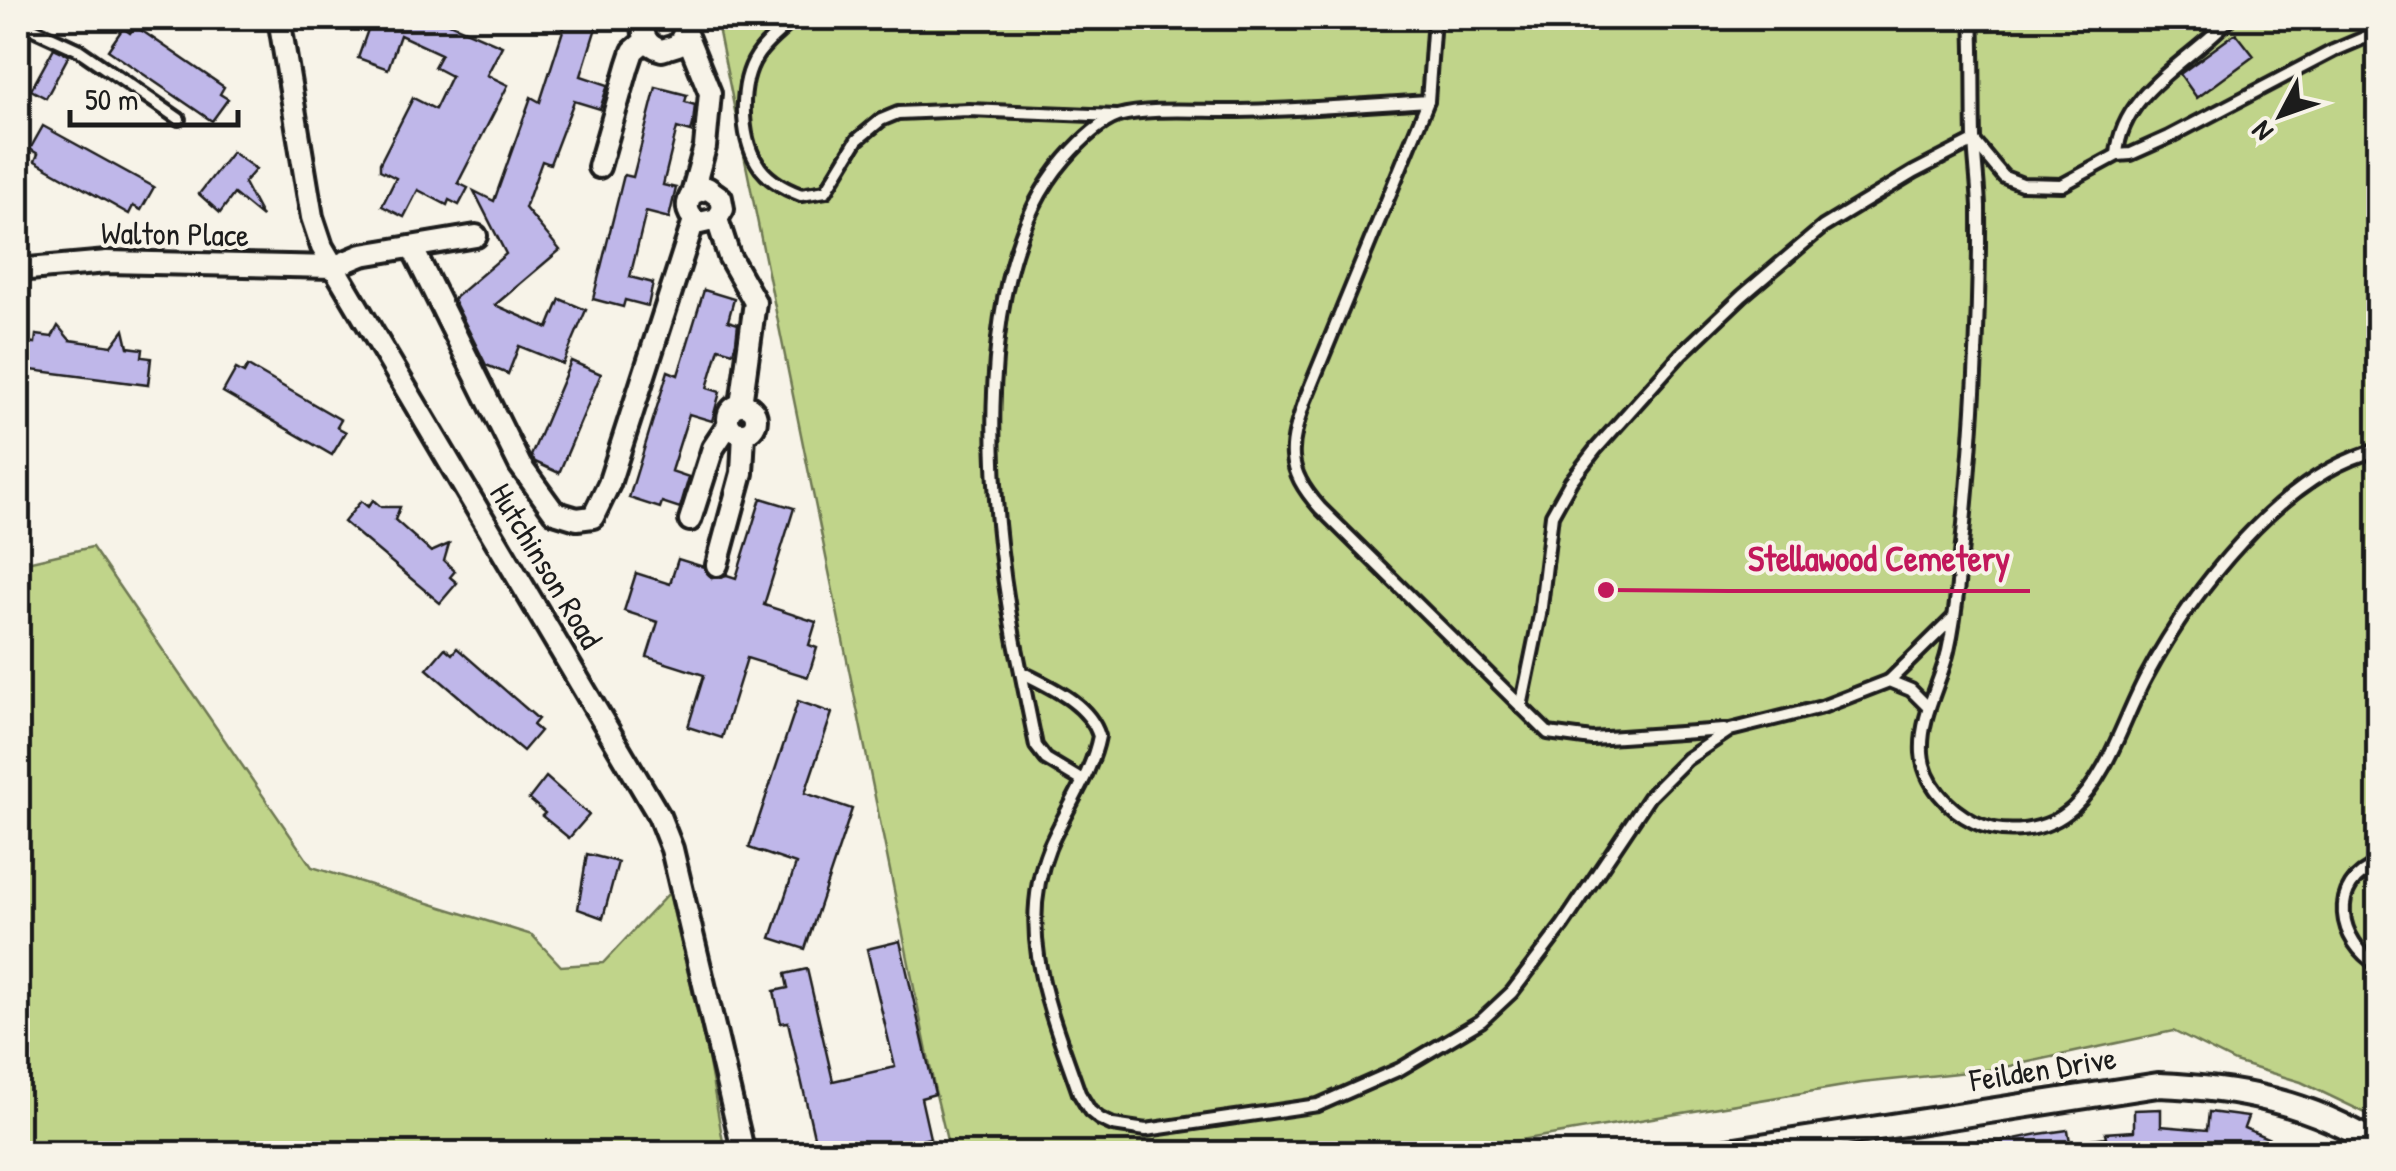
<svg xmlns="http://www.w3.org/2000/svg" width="2396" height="1171" viewBox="0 0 2396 1171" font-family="'Patrick Hand',sans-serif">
<rect width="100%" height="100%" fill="#f7f3e8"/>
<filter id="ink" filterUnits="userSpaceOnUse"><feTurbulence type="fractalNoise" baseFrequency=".01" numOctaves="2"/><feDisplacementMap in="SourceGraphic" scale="20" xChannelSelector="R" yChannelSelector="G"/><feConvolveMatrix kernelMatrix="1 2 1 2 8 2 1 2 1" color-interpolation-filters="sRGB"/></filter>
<g filter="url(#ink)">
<g fill="#c0d48a" stroke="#6e7853" stroke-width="2.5">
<polygon points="716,18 2378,18 2378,1119 2301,1082 2235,1062 2173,1031 1996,1069 1862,1083 1443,1153 950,1153 934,1086"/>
<polygon points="92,547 312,867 532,935 561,966 603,963 669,893 708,1057 725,1153 18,1153 18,564"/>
</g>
<g fill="#bfb7e9" stroke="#1c1c1c" stroke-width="2.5">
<polygon points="365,18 438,18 502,46 487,75 508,85 458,183 468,188 459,205 449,200 447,205 418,190 404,217 382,206 396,178 380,170 380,163 413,98 435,109 451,76 434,67 441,54 400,35 388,69 358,58 371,21"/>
<polygon points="567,18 599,18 581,76 608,85 600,109 574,101 550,164 542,161 525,208 560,250 495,305 548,328 560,299 586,310 563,364 519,346 508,374 486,365 453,299 506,254 474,191 494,201 531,97 540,102"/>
<polygon points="135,26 224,87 220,94 228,99 212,121 108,50 123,28 130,33"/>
<polygon points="2236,33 2254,56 2197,98 2180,74"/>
<polygon points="54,48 69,55 46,98 31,90"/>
<polygon points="656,87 687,95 685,102 695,105 693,124 691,132 677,128 663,185 676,188 669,218 646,212 630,277 653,283 648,306 625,300 623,307 593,299 624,175 633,177"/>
<polygon points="43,126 154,187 141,210 133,206 129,214 35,161 38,154 30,149"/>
<polygon points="232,152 256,169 244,183 262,217 234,194 220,213 199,194"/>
<polygon points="704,290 734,299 728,321 738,324 736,342 733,352 719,348 707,388 720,392 712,421 689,414 671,471 689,477 680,508 662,502 660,508 629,498 668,371 678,375"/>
<polygon points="58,326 70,340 112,346 124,330 128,347 143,349 142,357 151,358 148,385 23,369 26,342 35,343 36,335 52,337"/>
<polygon points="571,361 601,374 559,473 535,462 531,456"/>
<polygon points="248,366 341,420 337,427 346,432 332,455 223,392 236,369 244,373"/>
<polygon points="761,498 794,508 764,605 816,622 809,645 817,648 808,677 747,658 722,738 688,727 704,675 647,657 658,622 624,611 636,573 670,584 678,559 704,567 712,578 727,575 736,578"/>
<polygon points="373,500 381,507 400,507 395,520 431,552 449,544 444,561 455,571 450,577 457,583 440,603 344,522 361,501 368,507"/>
<polygon points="445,648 452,654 457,648 538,719 533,725 540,731 523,751 427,669"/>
<polygon points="798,701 832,713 805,793 852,809 805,949 771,938 796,864 749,848"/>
<polygon points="546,777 589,815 569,838 542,816 545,813 529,799"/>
<polygon points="587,854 618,862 603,918 578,909"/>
<polygon points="900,941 935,1094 921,1098 930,1138 859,1154 818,1154 788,1022 781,1023 774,991 788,988 785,974 807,969 833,1081 895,1067 867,949"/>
<polygon points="2161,1109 2161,1126 2207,1130 2209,1112 2248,1117 2244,1128 2305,1154 1986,1154 1985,1145 2039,1134 2068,1130 2070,1142 2106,1137 2105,1133 2134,1131 2134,1110"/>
</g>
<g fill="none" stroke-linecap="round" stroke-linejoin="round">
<defs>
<g id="service">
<path d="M796,18C783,29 767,41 757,56C739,83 740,136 757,163C766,179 785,189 801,195L826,191L857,140L881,120L898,113L969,110L1116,116"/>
<path d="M1434,18L1428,101C1365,105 1302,110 1239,111C1205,112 1149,107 1118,116C1098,123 1078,144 1065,159C964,275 990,531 1021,672C1050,687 1089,703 1099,736C1092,774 1064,812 1049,848C1015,933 1051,1012 1079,1093L1090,1111L1100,1119L1113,1125L1146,1130L1318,1105L1400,1069L1481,1021L1512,992L1563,925L1649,797L1687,759L1730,730L1822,707L1889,681L1911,690L1928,707"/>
<path d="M1972,18C1974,58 1973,98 1974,138C1975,161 1978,184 1979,206C1980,328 1971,463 1958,584C1956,606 1953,629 1948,651C1940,685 1920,716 1922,753C1924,783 1948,809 1974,822C2005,837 2047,832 2073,808C2109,774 2123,720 2146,677C2191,593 2281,474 2378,450"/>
<polyline points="18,22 79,50 179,119"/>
<path d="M1428,101L1305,400C1289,448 1284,467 1320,508L1548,733L1592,739L1724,730"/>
<path d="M2117,155C2121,91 2193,60 2230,18"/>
<polyline points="1021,672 1036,746 1046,759 1081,780"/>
<polyline points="1889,681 1952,619"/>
<polyline points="1521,707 1540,615 1552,515 1571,481 1595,450 1681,354 1742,296 1823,227 1914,172 1974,141 2004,177 2022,184 2062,185 2117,155 2131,154 2169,137 2333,51 2378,32"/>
<path d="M2378,865C2327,883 2338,942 2378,965"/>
</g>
<g id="minor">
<polyline points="279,18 312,217 322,247 659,816 672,849 744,1154"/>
<path d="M647,18C639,32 646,46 662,50L678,45L684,34L683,24"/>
<polyline points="684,29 710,93 705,147 692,194"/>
<polyline points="599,167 628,66 633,51 646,40"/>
<path d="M717,219L700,223C688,217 684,206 692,194L707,188L721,198L723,209L717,219L729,256L755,302L741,405"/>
<polyline points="412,247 520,465 554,512 577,519 593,517 609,484 694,220"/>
<polyline points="18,270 107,262 333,267 362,255 476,236"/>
<circle cx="742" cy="419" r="14"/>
<polyline points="690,520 713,448 729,424"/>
<polyline points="717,565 742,473 744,433"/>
</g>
<path id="tertiary" d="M1709,1154L2158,1085C2236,1088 2312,1102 2378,1146"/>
</defs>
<use href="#service" stroke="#1c1c1c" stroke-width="18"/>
<use href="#minor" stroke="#1c1c1c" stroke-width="28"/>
<use href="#tertiary" stroke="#1c1c1c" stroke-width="30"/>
<use href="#service" stroke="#f7f3e8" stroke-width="10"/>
<use href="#minor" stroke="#f7f3e8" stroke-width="20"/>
<use href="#tertiary" stroke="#f7f3e8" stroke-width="22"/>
</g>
</g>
<g text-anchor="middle" stroke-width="8" stroke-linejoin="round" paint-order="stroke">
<g font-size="32" fill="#1c1c1c" stroke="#f7f3e8">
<text transform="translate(175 234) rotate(1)" y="11">Walton Place</text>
<text transform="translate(546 566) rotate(59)" y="11">Hutchinson Road</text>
<text transform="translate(2043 1069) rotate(-9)" y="11">Feilden Drive</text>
</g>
</g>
<path fill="none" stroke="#c2185b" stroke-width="4" d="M1606 590L1728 591H2030"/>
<circle fill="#c2185b" stroke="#f7f3e8" stroke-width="4" cx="1606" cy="590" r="10"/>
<g font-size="35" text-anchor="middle" font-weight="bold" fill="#c2185b" stroke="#f7f3e8" stroke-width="8" stroke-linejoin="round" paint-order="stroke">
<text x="1879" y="571">Stellawood Cemetery</text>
</g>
<rect width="2396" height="1171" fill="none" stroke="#f7f3e8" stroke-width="60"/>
<rect x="30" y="30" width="2336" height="1111" fill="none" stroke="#1c1c1c" stroke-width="4" filter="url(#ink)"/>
<g transform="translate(2281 115) rotate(229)" stroke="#f7f3e8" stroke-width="8" paint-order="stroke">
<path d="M0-8L18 38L0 25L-18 38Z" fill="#1c1c1c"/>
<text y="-15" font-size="28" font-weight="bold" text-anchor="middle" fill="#1c1c1c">N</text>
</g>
<path d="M70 110v15h168v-15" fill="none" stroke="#1c1c1c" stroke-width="5"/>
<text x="85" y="110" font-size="30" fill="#1c1c1c" stroke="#f7f3e8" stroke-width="8" paint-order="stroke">50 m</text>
</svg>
